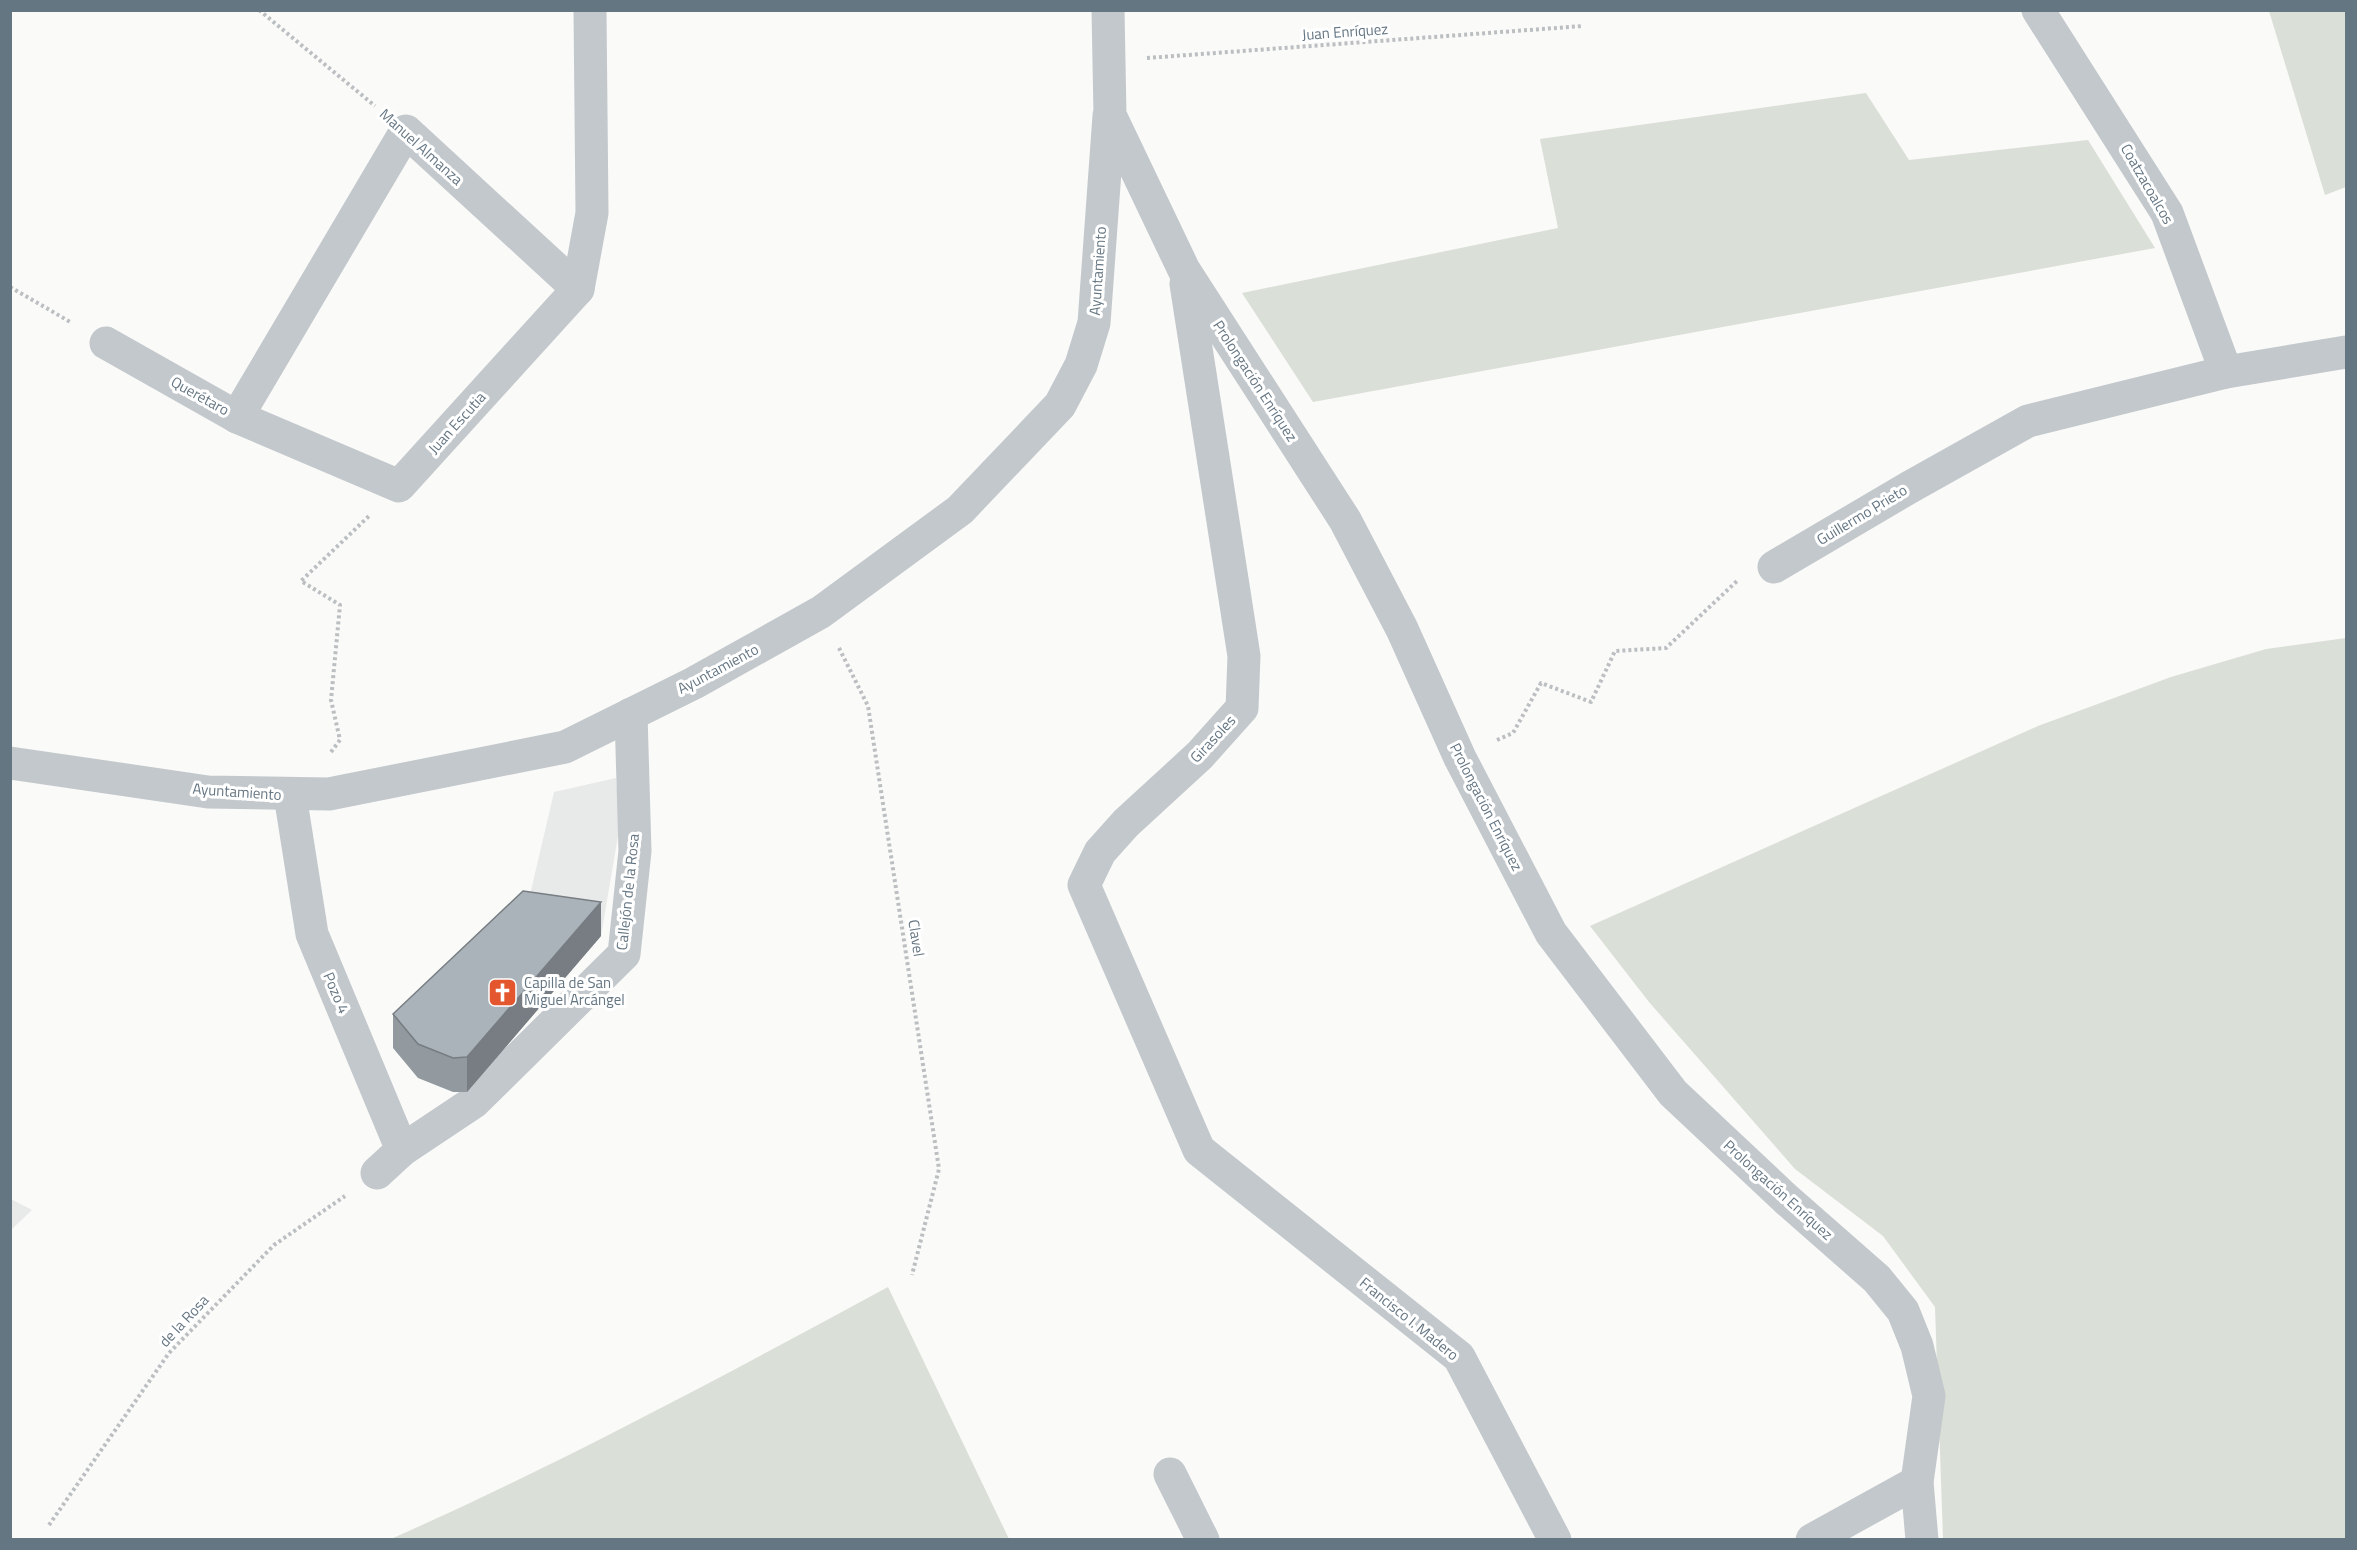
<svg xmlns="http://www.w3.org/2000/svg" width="2357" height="1550" viewBox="0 0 2357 1550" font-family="'Titillium Web',sans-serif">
<rect width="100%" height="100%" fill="#fafaf8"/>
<g fill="#e8e9e9">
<polygon points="616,778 620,824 601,936 523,925 554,792"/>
<polygon points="11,1199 32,1210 11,1230"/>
</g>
<g fill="#dadfd7">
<polygon points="2269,11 2346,11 2346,187 2325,195"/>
<polygon points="1866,93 1909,160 2088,140 2155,248 1313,402 1242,293 1558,228 1540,139"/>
<polygon points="2346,638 2346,1539 1943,1539 1935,1307 1883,1236 1795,1169 1649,1002 1590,926 2038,726 2171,677 2266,649"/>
<path d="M888,1287L1009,1539H391C560,1464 725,1375 888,1287Z"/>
</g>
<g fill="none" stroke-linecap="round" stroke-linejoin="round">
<g stroke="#bbbfc2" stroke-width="4" stroke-dasharray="3 3" stroke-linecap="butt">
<polyline points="259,10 375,106"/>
<polyline points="1147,58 1583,26"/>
<polyline points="10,287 72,323"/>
<polyline points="839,648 868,706 939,1169 912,1275"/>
<polyline points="1497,740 1513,733 1541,683 1591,702 1615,651 1666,648 1737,581"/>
<polyline points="331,752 340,740 331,700 340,605 301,581 369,516"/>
<polyline points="49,1525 169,1353 274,1245 345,1196"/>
</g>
<g stroke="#c3c8cc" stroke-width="33">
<polyline points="1108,10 1110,115 1184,270 1345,520 1402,629 1460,758 1551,933 1673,1093 1787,1200 1877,1279 1903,1311 1917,1346 1929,1396 1917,1482 1922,1540"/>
<polyline points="2038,10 2167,213 2226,372"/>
<polyline points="1186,284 1244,656 1242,708 1200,755 1126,823 1100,852 1084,885 1199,1150 1459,1357 1555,1540"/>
<polyline points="106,343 237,417 399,486 578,289 592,213 590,10"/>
<polyline points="237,417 406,131 578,289"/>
<polyline points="1774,567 1910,487 2028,421 2226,372 2346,352"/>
<polyline points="10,763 208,792 329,794 565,747 694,683 821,612 960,510 1060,405 1081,365 1094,323 1109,116"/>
<polyline points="290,795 312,934 402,1150 377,1173"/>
<polyline points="402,1150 474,1102 624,954 635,851 631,714"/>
<polyline points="1170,1474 1203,1540"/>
<polyline points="1812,1540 1917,1482"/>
</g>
</g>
<polygon fill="#929a9f" points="601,936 467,1092 453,1092 418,1078 393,1048 393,1014"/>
<polygon fill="#777d82" points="601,902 601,936 467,1092 467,1057"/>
<polygon fill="#aab3b9" stroke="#777d82" stroke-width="1.5" points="523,891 601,902 467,1057 453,1058 418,1044 393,1014"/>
<defs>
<symbol id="church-square" viewBox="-11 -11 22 22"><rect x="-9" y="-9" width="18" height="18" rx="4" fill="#e4572e" stroke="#fff"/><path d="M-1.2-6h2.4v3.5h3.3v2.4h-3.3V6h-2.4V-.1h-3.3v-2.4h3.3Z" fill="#fff"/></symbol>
</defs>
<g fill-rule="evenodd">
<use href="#church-square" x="486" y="976" width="33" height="33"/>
</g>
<g text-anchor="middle" stroke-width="6" stroke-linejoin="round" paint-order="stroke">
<g font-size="15" fill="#657683" stroke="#fff">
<text transform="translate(1345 32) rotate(-4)" y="5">Juan Enríquez</text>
<text transform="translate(421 147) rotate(42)" y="5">Manuel Almanza</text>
<text transform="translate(2147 184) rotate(60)" y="5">Coatzacoalcos</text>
<text transform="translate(1098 271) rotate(-86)" y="5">Ayuntamiento</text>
<text transform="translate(1255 381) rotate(57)" y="5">Prolongación Enríquez</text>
<text transform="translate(200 396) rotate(29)" y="5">Querétaro</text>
<text transform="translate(457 423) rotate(-48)" y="5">Juan Escutia</text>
<text transform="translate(1862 515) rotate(-31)" y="5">Guillermo Prieto</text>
<text transform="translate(718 669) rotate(-28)" y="5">Ayuntamiento</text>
<text transform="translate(1213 739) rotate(-47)" y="5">Girasoles</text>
<text transform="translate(237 792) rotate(4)" y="5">Ayuntamiento</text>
<text transform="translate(1486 807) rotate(63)" y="5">Prolongación Enríquez</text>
<text transform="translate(628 892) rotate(-84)" y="5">Callejón de la Rosa</text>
<text transform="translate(916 938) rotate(81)" y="5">Clavel</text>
<text transform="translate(336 993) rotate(67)" y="5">Pozo 4</text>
<text transform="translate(1778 1190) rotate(42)" y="5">Prolongación Enríquez</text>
<text transform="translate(1409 1319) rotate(39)" y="5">Francisco I. Madero</text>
<text transform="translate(184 1321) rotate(-47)" y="5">de la Rosa</text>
</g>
<g font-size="15" fill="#657683" stroke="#fff" text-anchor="start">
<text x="524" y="988">Capilla de San<tspan x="524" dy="17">Miguel Arcángel</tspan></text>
</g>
</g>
<rect width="2357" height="1550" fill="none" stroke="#657683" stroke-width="24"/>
</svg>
